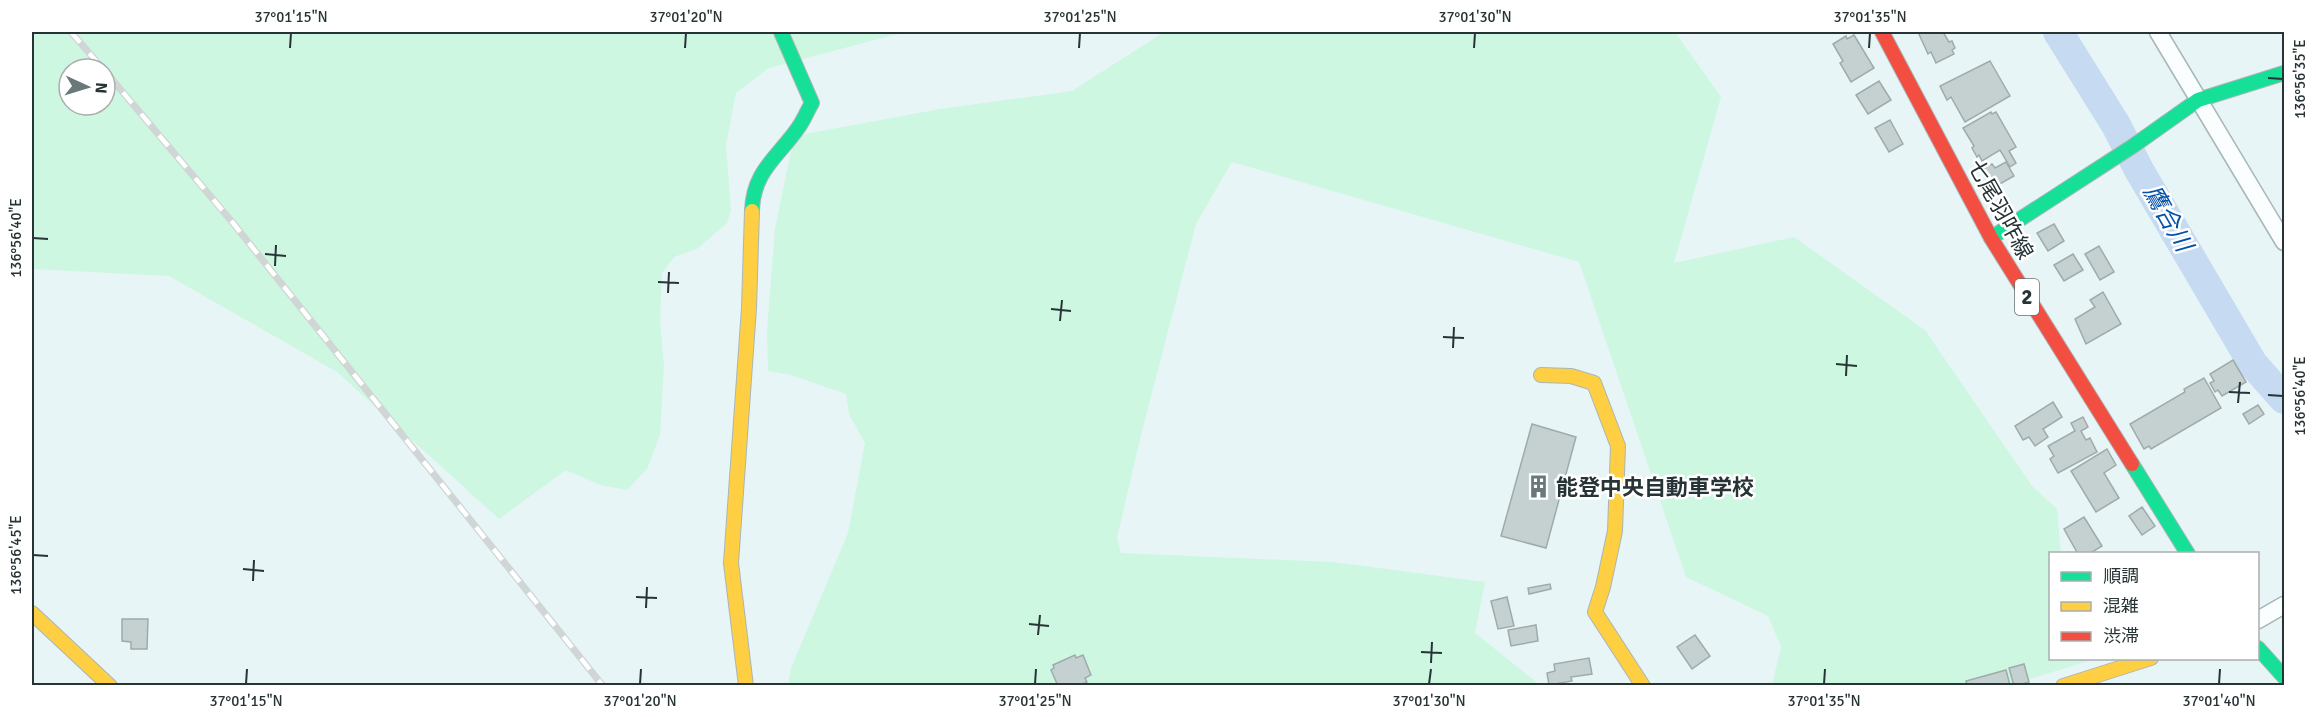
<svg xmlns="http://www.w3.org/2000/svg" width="2316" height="717" viewBox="0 0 2316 717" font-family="Signika,'Noto Sans JP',sans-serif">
<rect width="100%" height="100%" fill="#e7f5f7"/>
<g fill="#cef7e1" fill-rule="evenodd">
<path d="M32,32H905L769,68L736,93L726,145L731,211L727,223L697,249L674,257L662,273L660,321L664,364L660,435L647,469L627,490L600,485L566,470L499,519L337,372L169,276L32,269ZM69,69H105V105H69Z"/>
<polygon points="1164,32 1675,32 1721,97 1674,263 1794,237 1925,330 2032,486 2057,509 2061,553 2050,554 2050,658 2093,659 2092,660 2010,685 1772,685 1781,647 1768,616 1686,577 1579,262 1232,162 1196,224 1141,435 1117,538 1121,553 1333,562 1485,582 1475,633 1540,685 788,685 791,668 848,533 865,443 849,414 846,394 791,375 768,371 767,330 775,229 794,136 940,109 1072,91"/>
</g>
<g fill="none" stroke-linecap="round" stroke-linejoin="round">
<polyline stroke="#c6daf1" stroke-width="30" points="2058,32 2116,125 2139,170 2253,364 2284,399"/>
</g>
<g fill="#c4d1d0" stroke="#9fabab" stroke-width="1.5">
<polygon points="1918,32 1943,32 1949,42 1952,41 1955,48 1952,50 1954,54 1936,63 1931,52 1928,54"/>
<polygon points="1854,35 1874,68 1851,82 1840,63 1843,61 1833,44 1846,36 1847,39"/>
<polygon points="1990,61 2010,96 1965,122 1951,97 1947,100 1940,86"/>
<polygon points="1879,81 1891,100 1868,114 1856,95"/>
<polygon points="1991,112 1992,114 1996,112 2016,147 2009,151 2016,163 2010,167 2000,150 1982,161 1979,155 1977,157 1972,148 1974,146 1963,128"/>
<polygon points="1890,120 1903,144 1889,152 1875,128"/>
<polygon points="2006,162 2014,176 1991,189 1981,170 1992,164 1995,168"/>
<polygon points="2054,224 2064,241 2048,251 2037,233"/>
<polygon points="2099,246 2114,272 2100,280 2085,254"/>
<polygon points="2073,254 2083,270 2064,281 2054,265"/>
<polygon points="2103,292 2121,324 2086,344 2075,319 2095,307 2090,300"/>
<polygon points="2233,360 2246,382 2222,396 2218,390 2215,392 2210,383 2214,381 2210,374"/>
<polygon points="2204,378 2221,408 2151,449 2149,446 2144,449 2130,424 2185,392 2184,389"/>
<polygon points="2053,402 2062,417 2043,429 2048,437 2035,446 2029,437 2023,440 2015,426"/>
<polygon points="2258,405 2264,414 2249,424 2243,414"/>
<polygon points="2083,417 2088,427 2081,431 2086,440 2090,438 2097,452 2058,473 2050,459 2054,456 2048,446 2075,431 2071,423"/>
<polygon points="1532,424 1576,437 1546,548 1501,536"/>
<polygon points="2107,449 2116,465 2104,473 2119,498 2096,512 2071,471"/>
<polygon points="2142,507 2155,526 2142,535 2129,516"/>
<polygon points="2084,517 2102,546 2089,554 2078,554 2064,529"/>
<polygon points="1550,584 1551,589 1529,594 1528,588"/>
<polygon points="1507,597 1514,626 1498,629 1491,601"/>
<polygon points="122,619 148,619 147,649 131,649 131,642 122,641"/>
<polygon points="1536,625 1538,641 1511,646 1508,630"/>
<polygon points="1695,635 1710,656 1692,669 1677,647"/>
<polygon points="1075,655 1076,658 1083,655 1091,675 1085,678 1087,682 1078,686 1058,686 1051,670 1054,668 1053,665"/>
<polygon points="1589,658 1592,674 1571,677 1572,681 1549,685 1547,673 1555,671 1554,664"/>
<polygon points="2024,664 2029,682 2014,686 2009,668"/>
<polygon points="2006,670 2010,685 1967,686 1966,681"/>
</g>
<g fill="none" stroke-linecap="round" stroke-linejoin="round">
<defs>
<g id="street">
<polyline points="2158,32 2284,242"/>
<polyline points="2258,620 2284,605"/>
</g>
<g id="fast">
<path d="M752,211C753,171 778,157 798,128C804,120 807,111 812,103L781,32"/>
<polyline points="1991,238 2133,146 2198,100 2284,73"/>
<polyline points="2132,464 2188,554"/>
<polyline points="2258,648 2284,677"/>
</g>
<g id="slow">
<polyline points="1541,375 1571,376 1594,383 1618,446 1615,531 1603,587 1595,612 1643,686"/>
<polyline points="32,613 110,686"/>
<polyline points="746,686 731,563 749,308 752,211"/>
<polyline points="2063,686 2151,658"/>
</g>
<polyline id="jam" points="1882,32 1991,238 2132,464"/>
</defs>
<use href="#street" stroke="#a9b6b7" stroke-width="19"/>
<use href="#fast" stroke="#a9b6b7" stroke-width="16"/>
<use href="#slow" stroke="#a9b6b7" stroke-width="16"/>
<use href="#jam" stroke="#a9b6b7" stroke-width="16"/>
<use href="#street" stroke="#fbfefe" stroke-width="16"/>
<use href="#fast" stroke="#16e098" stroke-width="14"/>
<use href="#slow" stroke="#ffcf43" stroke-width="14"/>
<use href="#jam" stroke="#f24e42" stroke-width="14"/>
<defs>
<g id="rail">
<polyline points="71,32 103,69"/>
<polyline points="105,71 233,223 603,686"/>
</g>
</defs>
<use href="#rail" stroke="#d0d5d5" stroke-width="7"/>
<use href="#rail" stroke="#fff" stroke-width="4.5" stroke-dasharray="14" stroke-linecap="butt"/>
</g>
<path fill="none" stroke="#273436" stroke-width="2" d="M290,48L291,33M685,48L686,33M1079,48L1080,33M1474,48L1475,33M1869,48L1870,33M2268,78L2283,79M33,238L48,239M265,254L286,256M275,266L276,245M658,282L679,283M668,293L669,272M1051,309L1071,311M1060,321L1062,300M1443,337L1464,338M1453,348L1454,327M1836,364L1857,366M1846,376L1847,355M2229,392L2250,393M2268,395L2283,396M2238,403L2240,382M33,555L48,556M243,569L264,571M253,581L254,560M636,597L657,598M646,608L647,587M1029,624L1049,626M1038,635L1040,615M1421,652L1442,653M1431,663L1432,642M246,684L247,669M640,684L641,669M1035,684L1036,669M1429,684L1431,669M1824,684L1825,669M2219,684L2220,669"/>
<defs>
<symbol id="building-bare" viewBox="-9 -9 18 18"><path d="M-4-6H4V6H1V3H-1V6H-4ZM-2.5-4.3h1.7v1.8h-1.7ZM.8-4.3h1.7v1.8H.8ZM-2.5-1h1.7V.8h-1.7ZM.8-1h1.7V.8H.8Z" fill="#6a787a" stroke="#fff" stroke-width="2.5" paint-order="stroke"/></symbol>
</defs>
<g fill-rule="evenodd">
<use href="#building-bare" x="1522" y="470" width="33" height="33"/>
</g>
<g text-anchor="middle" stroke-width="5" stroke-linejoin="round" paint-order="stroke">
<rect fill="#fff" stroke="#687172" stroke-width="1.5" x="2015" y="279" width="24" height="36" rx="4.5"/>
<g font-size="21" font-weight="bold" fill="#273436">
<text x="2027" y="304">2</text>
</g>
<g font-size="22" fill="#273436" stroke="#fff">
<text transform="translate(2001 209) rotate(61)" y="8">七尾羽咋線</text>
</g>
<g font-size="22" font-weight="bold" fill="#273436" stroke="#fff" text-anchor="start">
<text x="1556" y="495">能登中央自動車学校</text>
</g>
<g font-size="24" font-style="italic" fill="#0250aa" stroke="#fff">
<text transform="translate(2168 218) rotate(60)" y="8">鷹合川</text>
</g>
</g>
<rect width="2316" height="717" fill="none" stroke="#ffffff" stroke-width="66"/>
<rect x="2049" y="552" width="210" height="108" fill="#ffffff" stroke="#a9aeaf" stroke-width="1.5"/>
<rect x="2061" y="572" width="30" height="9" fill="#16e098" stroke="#a9aeaf" stroke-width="1.5"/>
<text x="2103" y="582" font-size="18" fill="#273436">順調</text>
<rect x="2061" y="602" width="30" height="9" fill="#ffcf43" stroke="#a9aeaf" stroke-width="1.5"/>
<text x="2103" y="612" font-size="18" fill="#273436">混雑</text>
<rect x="2061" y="632" width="30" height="9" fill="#f24e42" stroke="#a9aeaf" stroke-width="1.5"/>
<text x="2103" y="642" font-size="18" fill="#273436">渋滞</text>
<g transform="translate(87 87) rotate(94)"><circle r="28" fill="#ffffff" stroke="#a9aeaf" stroke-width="1.5"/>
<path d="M0-4.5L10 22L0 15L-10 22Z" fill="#6a787a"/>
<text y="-9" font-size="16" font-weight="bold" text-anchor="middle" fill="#273436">N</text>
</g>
<rect x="33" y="33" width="2250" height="651" fill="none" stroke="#273436" stroke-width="2"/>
<g font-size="15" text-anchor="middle" fill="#273436">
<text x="291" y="22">37°01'15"N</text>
<text x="686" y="22">37°01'20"N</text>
<text x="1080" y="22">37°01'25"N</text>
<text x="1475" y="22">37°01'30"N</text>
<text x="1870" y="22">37°01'35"N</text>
<text transform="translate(2300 79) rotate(-90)" y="5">136°56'35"E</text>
<text transform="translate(16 238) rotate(-90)" y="5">136°56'40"E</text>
<text transform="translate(2300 396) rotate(-90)" y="5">136°56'40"E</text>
<text transform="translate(16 555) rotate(-90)" y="5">136°56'45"E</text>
<text x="246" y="706">37°01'15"N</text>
<text x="640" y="706">37°01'20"N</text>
<text x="1035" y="706">37°01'25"N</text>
<text x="1429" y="706">37°01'30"N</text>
<text x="1824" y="706">37°01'35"N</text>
<text x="2219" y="706">37°01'40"N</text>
</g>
</svg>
